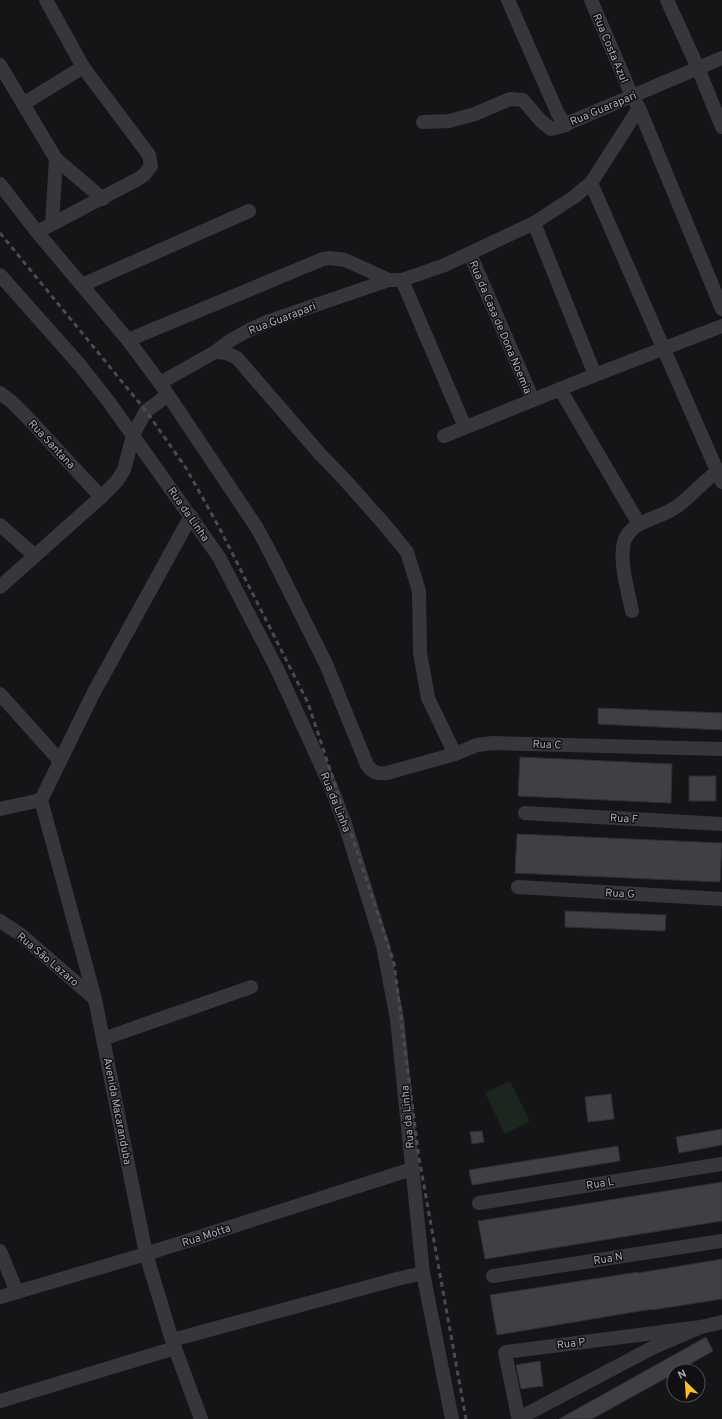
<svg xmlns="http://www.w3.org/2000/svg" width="722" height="1419" viewBox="0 0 722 1419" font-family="Overpass,sans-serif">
<rect width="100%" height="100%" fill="#151517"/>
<polygon fill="#1d261e" points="510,1081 530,1121 505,1134 485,1093"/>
<g fill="#3f4045" stroke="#2f2f34">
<polygon points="598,708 722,713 722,730 598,724"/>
<polygon points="520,757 672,764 671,803 518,796"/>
<rect x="689" y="776" width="27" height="25"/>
<polygon points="517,834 722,843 720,882 515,873"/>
<polygon points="565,911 666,915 665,931 565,927"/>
<polygon points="611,1094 614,1119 588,1122 585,1097"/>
<polygon points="722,1129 722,1145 679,1153 676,1137"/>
<polygon points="482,1131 484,1142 472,1144 470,1132"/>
<polygon points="618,1146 620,1161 472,1185 469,1170"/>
<polygon points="722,1182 722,1221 485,1259 478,1221"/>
<polygon points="722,1259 722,1299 652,1310 652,1309 497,1335 490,1295 638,1272 638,1273"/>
<polygon points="706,1337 713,1351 678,1371 674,1371 674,1373 668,1377 592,1419 559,1419"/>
<polygon points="540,1361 543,1386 521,1389 516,1365"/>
</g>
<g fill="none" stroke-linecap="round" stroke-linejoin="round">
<g stroke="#36373d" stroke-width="14">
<polyline points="508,0 558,114 566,125"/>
<polyline points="591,0 632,96 639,108 722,309"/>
<polyline points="667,0 698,68 722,127"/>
<polyline points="0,65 56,159 52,224"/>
<polyline points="23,104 83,67"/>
<polyline points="423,122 449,121 475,114 510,99 523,100 541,121 551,129 559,127 722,58"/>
<polyline points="56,159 103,199"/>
<polyline points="591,183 722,482"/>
<path d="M0,184L37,232L128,340L160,383L257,528L272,556L326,664L367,765C373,773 378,774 387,773L455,754L477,745L493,743L722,749"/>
<polyline points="534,223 595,375"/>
<polyline points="37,232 138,179 144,175 151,166 149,155 83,67 46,0"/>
<polyline points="470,254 533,400"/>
<polyline points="0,275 79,364 109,402 219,557 278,671 331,787 345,824 383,946 397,1019 423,1273 452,1419"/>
<polyline points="402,280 465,427"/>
<polyline points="82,285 249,211"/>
<polyline points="128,340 323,259 330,258 345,260 389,280 402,280 445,265 534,223 574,197 591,183 639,108"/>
<polyline points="215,352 227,353 237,358 320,454 345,480 385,525 407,552 419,591 420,653 428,698 455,754"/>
<polyline points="160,383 215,352 231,340 249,330 269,321 389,280"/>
<polyline points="560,389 639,524"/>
<polyline points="0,393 12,402 27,417 101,497"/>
<polyline points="444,436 595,375 722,326"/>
<polyline points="0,525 34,555"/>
<polyline points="0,587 101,497 117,481 124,470 133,435 146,411 168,395"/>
<path d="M632,611C628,591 619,562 624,542C626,535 633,527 640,524C652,517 663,516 676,507C691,497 702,482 717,472"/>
<polyline points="0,694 60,761"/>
<polyline points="41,800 95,999 146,1254 172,1340 201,1419"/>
<polyline points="41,800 93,694 191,516"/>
<polyline points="0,809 41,800"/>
<polyline points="525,813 722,824"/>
<polyline points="518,887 722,899"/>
<polyline points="0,921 20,934 95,999"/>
<polyline points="103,1039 251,987"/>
<polyline points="479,1203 722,1164"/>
<polyline points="0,1251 17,1292"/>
<polyline points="493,1276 722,1241"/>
<polyline points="0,1297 146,1254 412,1169"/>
<polyline points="701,1327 654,1347 525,1415 518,1416 505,1353 506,1352 701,1327 722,1322"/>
<polyline points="172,1340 397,1279 423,1273"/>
<polyline points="0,1401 175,1348"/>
</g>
<polyline stroke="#494b52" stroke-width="3" stroke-dasharray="5 4" stroke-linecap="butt" points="0,233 146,411 186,468 220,529 308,703 394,963 419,1158 466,1419"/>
</g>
<g text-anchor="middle" stroke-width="3" stroke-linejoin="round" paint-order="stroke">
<g font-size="11" fill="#a6abb8" stroke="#101012">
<text transform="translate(611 48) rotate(67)" y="4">Rua Costa Azul</text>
<text transform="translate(603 108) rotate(-23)" y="4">Rua Guarapari</text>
<text transform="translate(282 318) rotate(-21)" y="4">Rua Guarapari</text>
<text transform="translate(501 327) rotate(67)" y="4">Rua da Casa de Dona Noemia</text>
<text transform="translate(52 444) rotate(47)" y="4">Rua Santana</text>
<text transform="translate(189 514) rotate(55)" y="4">Rua da Linha</text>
<text transform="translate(547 744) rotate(2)" y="4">Rua C</text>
<text transform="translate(336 802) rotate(68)" y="4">Rua da Linha</text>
<text transform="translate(624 818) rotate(3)" y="4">Rua F</text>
<text transform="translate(620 893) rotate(3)" y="4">Rua G</text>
<text transform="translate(48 959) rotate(40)" y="4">Rua São Lazaro</text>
<text transform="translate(118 1111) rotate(79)" y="4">Avenida Macaranduba</text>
<text transform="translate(407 1117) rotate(-95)" y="4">Rua da Linha</text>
<text transform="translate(600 1183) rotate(-9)" y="4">Rua L</text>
<text transform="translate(206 1235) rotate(-18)" y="4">Rua Motta</text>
<text transform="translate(608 1258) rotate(-9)" y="4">Rua N</text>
<text transform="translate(571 1343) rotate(-7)" y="4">Rua P</text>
</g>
</g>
<g transform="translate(686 1383) rotate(335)"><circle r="19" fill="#101012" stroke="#4c4e54"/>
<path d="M0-3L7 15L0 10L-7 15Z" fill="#febc27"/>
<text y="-6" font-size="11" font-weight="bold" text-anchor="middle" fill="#a6abb8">N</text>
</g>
</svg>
